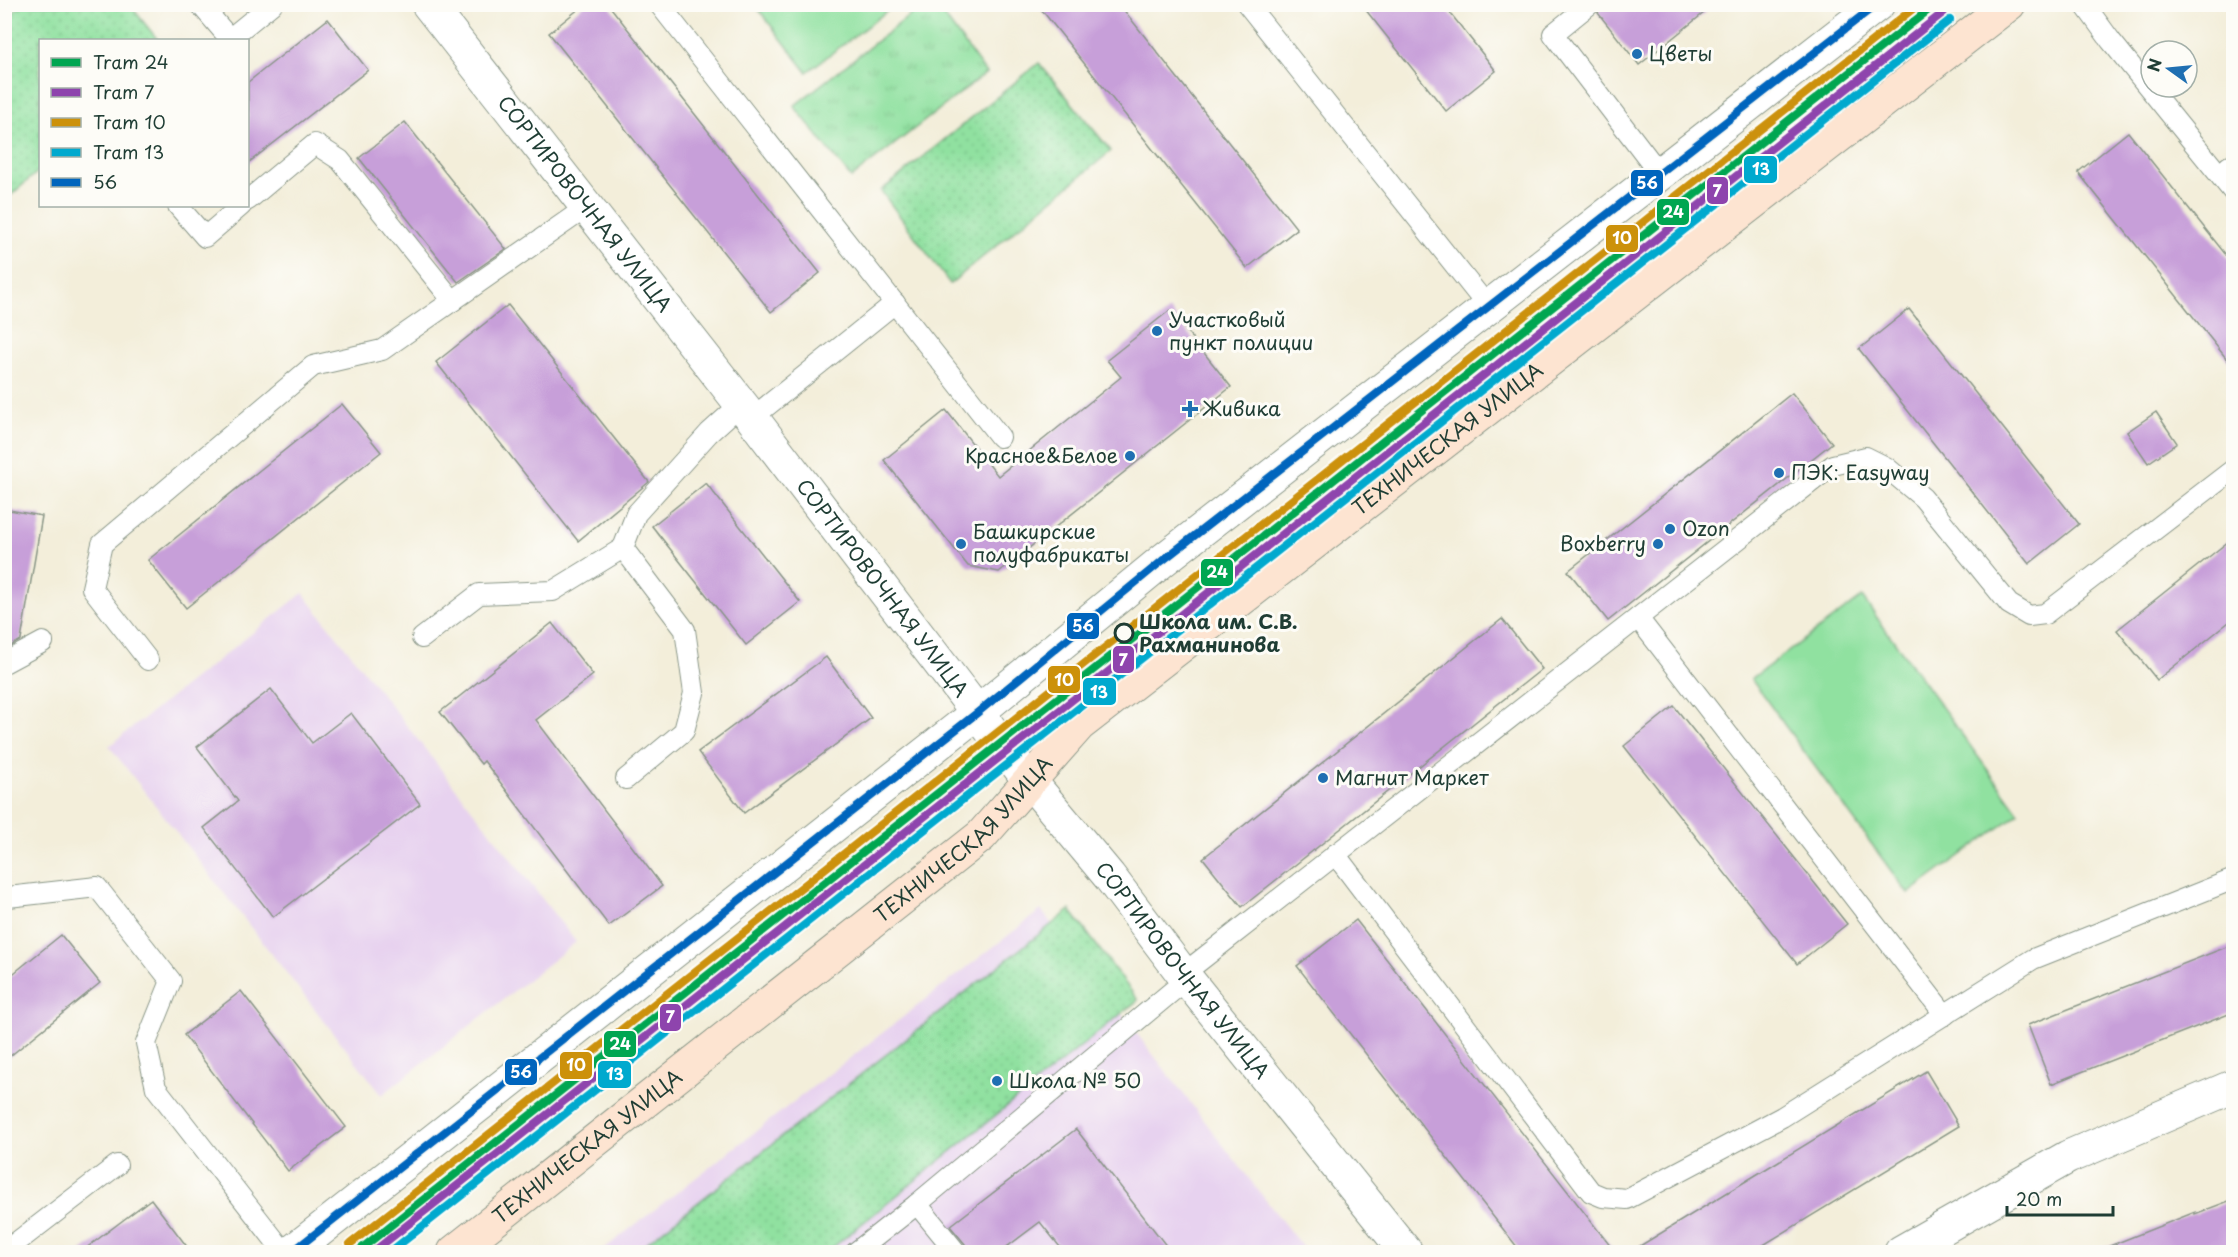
<svg xmlns="http://www.w3.org/2000/svg" width="2238" height="1257" viewBox="0 0 2238 1257" font-family="'Playpen Sans',sans-serif">
<defs>
<pattern id="grass-dots" width="8" height="8" patternUnits="userSpaceOnUse" patternTransform="scale(1.5)"><rect width="8" height="8" fill="#90e1a0"/><path d="M2 2h.1M6 6h.1" fill="none" stroke="#7cc28a" stroke-width="1.8" stroke-linecap="round"/></pattern>
<pattern id="park-tufts" width="24" height="20" patternUnits="userSpaceOnUse" patternTransform="scale(1.5)"><rect width="24" height="20" fill="#90e1a0"/><path d="M3 7l-1-3M5 7V3M7 7l1-3M15 17l-1-3M17 17v-4M19 17l1-3" fill="none" stroke="#7cc28a"/></pattern>
</defs>
<rect width="100%" height="100%" fill="#fdfcf7"/>
<filter id="ink" filterUnits="userSpaceOnUse"><feTurbulence type="fractalNoise" baseFrequency=".0167" numOctaves="2"/><feDisplacementMap in="SourceGraphic" scale="12" xChannelSelector="R" yChannelSelector="G"/><feConvolveMatrix kernelMatrix="1 2 1 2 8 2 1 2 1" color-interpolation-filters="sRGB"/></filter>
<filter id="wash" filterUnits="userSpaceOnUse"><feTurbulence type="fractalNoise" baseFrequency=".008" numOctaves="4" result="noise"/><feDisplacementMap in="SourceGraphic" scale="24" xChannelSelector="R" yChannelSelector="G"/><feGaussianBlur stdDeviation="1.35" result="paint"/><feColorMatrix in="noise" values="0 0 0 0 0 0 0 0 0 0 0 0 0 0 0 0 0 1.4 0 .05"/><feComposite in="paint" operator="in"/></filter>
<g filter="url(#wash)">
<rect width="100%" height="100%" fill="#f3eeda"/>
<g fill="#e7d2ef">
<polygon points="303,593 576,942 382,1095 109,746"/>
<polygon points="1041,910 1306,1252 600,1252"/>
</g>
<g fill="url(#grass-dots)" stroke="#588f6a" stroke-width="1.5">
<polygon points="22,5 130,5 158,40 40,40 40,170 5,200 5,19"/>
<polygon points="1039,63 1111,151 950,284 881,191"/>
<polygon points="1070,910 1138,1000 827,1252 635,1252"/>
</g>
<polygon fill="url(#park-tufts)" stroke="#588f6a" stroke-width="1.5" points="923,5 936,5 986,73 851,178 794,106"/>
<g fill="#90e1a0" stroke="#588f6a" stroke-width="1.5">
<polygon points="755,5 895,5 807,72"/>
<polygon points="1862,597 2019,813 1908,894 1751,679"/>
</g>
<g id="blocks">
<g fill="#c79fd9">
<polygon points="585,4 608,4 820,273 771,312 549,33"/>
<polygon points="1037,4 1119,4 1297,229 1247,268"/>
<polygon points="1361,4 1443,4 1496,71 1446,111"/>
<polygon points="1602,4 1715,4 1639,65 1598,13"/>
<polygon points="328,19 368,70 248,163 248,82"/>
<polygon points="405,122 506,249 458,282 359,158"/>
<polygon points="2128,132 2234,265 2234,368 2078,172"/>
<polygon points="508,305 649,482 578,541 436,362"/>
<polygon points="1909,309 2079,524 2029,564 1859,349"/>
<polygon points="1170,310 1231,387 999,572 968,566 884,460 946,410 998,476 1121,377 1107,360"/>
<polygon points="1792,393 1832,443 1608,621 1568,571"/>
<polygon points="342,404 381,452 186,608 148,560"/>
<polygon points="2156,412 2177,443 2148,463 2127,432"/>
<polygon points="706,483 800,602 746,645 652,526"/>
<polygon points="4,509 42,516 21,640 11,646 4,645"/>
<polygon points="2234,537 2234,618 2157,680 2117,630"/>
<polygon points="1502,619 1542,669 1242,907 1203,858"/>
<polygon points="552,623 593,675 536,720 662,886 609,926 484,761 481,764 440,712"/>
<polygon points="826,657 871,718 744,813 698,752"/>
<polygon points="271,689 312,743 351,713 420,804 273,917 204,828 238,801 197,747"/>
<polygon points="1674,706 1847,924 1797,964 1624,746"/>
<polygon points="1356,920 1615,1252 1521,1252 1297,966"/>
<polygon points="61,935 100,983 4,1061 4,981"/>
<polygon points="2234,944 2234,1012 2051,1084 2028,1025"/>
<polygon points="241,991 346,1127 288,1171 184,1035"/>
<polygon points="1926,1071 1959,1126 1752,1252 1630,1252"/>
<polygon points="1076,1129 1171,1252 1064,1252 1040,1222 1000,1252 968,1252 965,1244 950,1226"/>
<polygon points="151,1199 191,1252 81,1252"/>
<polygon points="2234,1199 2234,1252 2097,1252 2097,1251 2195,1212 2195,1214"/>
</g>
</g>
</g>
<g filter="url(#ink)">
<use href="#blocks" fill-opacity="0" stroke="#899687" stroke-width="1.5"/>
<g fill="none" stroke-linecap="round" stroke-linejoin="round">
<defs>
<g id="service">
<polyline points="200,4 230,39"/>
<polyline points="659,4 1000,437"/>
<polyline points="1247,4 1488,307"/>
<polyline points="1590,4 1553,34 1660,174"/>
<polyline points="2084,4 2111,41 2234,193"/>
<polyline points="228,40 272,4"/>
<polyline points="2228,167 2234,163"/>
<polyline points="248,200 315,144 340,160 453,301"/>
<polyline points="178,206 205,237 241,206"/>
<polyline points="752,418 895,303"/>
<polyline points="1638,618 1945,1015"/>
<polyline points="422,638 479,594 553,591 623,548"/>
<polyline points="148,660 92,588 102,544 313,366 382,350 587,207"/>
<polyline points="4,663 43,642"/>
<polyline points="626,779 684,731 694,693 685,630 623,548 636,514 709,433 741,404"/>
<polyline points="1335,854 1591,1192 1603,1197 1627,1199 1782,1117 2033,959 2234,879"/>
<polyline points="4,900 8,897 97,887 171,981 146,1043 156,1088 284,1252"/>
<polyline points="1183,974 1833,465 1866,457 1886,467 1923,498 2009,604 2029,616 2045,614 2234,469"/>
<polyline points="4,1252 117,1165"/>
<polyline points="856,1252 917,1204"/>
<polyline points="956,1252 917,1204 1187,979"/>
</g>
<g id="minor">
<path id="s1" d="M428,4L752,418L1029,780L1109,876L1183,974L1406,1252"/>
<polyline points="292,1252 977,713 1162,561 1878,4"/>
</g>
<polyline id="tertiary" points="1901,1252 2068,1157 2234,1086"/>
<g id="secondary">
<path id="s2" d="M454,1252L981,836L1079,725L2009,4"/>
</g>
</defs>
<use href="#service" stroke="#899687" stroke-width="22"/>
<use href="#minor" stroke="#899687" stroke-width="35"/>
<use href="#tertiary" stroke="#899687" stroke-width="35"/>
<use href="#secondary" stroke="#899687" stroke-width="35"/>
<use href="#service" stroke="#fff" stroke-width="20"/>
<use href="#minor" stroke="#fff" stroke-width="33"/>
<use href="#tertiary" stroke="#fff" stroke-width="33"/>
<use href="#secondary" stroke="#fde4d1" stroke-width="33"/>
<defs>
<polyline id="bus-1" points="292,1252 977,713 1162,561 1877,4"/>
</defs>
<use href="#bus-1" stroke="#fdfcf7" stroke-width="12"/>
<use href="#bus-1" stroke="#0065bd" stroke-width="8"/>
<defs>
<polyline id="tram-1" points="357,1252 1936,4"/>
<polyline id="tram-2" points="373,1252 1944,12"/>
<polyline id="tram-3" points="350,1244 1919,4"/>
<polyline id="tram-4" points="390,1252 1950,20"/>
</defs>
<use href="#tram-1" stroke="#fdfcf7" stroke-width="12"/>
<use href="#tram-2" stroke="#fdfcf7" stroke-width="12"/>
<use href="#tram-3" stroke="#fdfcf7" stroke-width="12"/>
<use href="#tram-4" stroke="#fdfcf7" stroke-width="12"/>
<use href="#tram-1" stroke="#00a651" stroke-width="8"/>
<use href="#tram-2" stroke="#8e44ad" stroke-width="8"/>
<use href="#tram-3" stroke="#cc910a" stroke-width="8"/>
<use href="#tram-4" stroke="#00a9ce" stroke-width="8"/>
</g>
</g>
<g fill="#1f6fb2" stroke="#fdfcf7" stroke-width="2">
<circle cx="1637" cy="54" r="6"/>
<circle cx="1157" cy="331" r="6"/>
<path d="M1187 400h6v6h6v6h-6v6h-6v-6h-6v-6h6z"/>
<circle cx="1130" cy="456" r="6"/>
<circle cx="1779" cy="473" r="6"/>
<circle cx="1670" cy="529" r="6"/>
<circle cx="961" cy="544" r="6"/>
<circle cx="1658" cy="544" r="6"/>
<circle cx="1323" cy="778" r="6"/>
<circle cx="997" cy="1081" r="6"/>
</g>
<circle fill="#fdfcf7" stroke="#1f3d34" stroke-width="3" cx="1124" cy="633" r="9"/>
<g text-anchor="middle" stroke-width="6" stroke-linejoin="round" paint-order="stroke">
<g font-size="20" fill="#1f3d34" stroke="#fdfcf7" text-anchor="start">
<text x="1649" y="61">Цветы</text>
<text x="1169" y="327">Участковый<tspan x="1169" dy="23">пункт полиции</tspan></text>
<text x="1202" y="416">Живика</text>
<text x="1118" y="463" text-anchor="end">Красное&amp;Белое</text>
<text x="1791" y="480">ПЭК: Easyway</text>
<text x="1682" y="536">Ozon</text>
<text x="973" y="539">Башкирские<tspan x="973" dy="23">полуфабрикаты</tspan></text>
<text x="1646" y="551" text-anchor="end">Boxberry</text>
<text x="1335" y="785">Магнит Маркет</text>
<text x="1009" y="1088">Школа № 50</text>
</g>
<g font-size="20" fill="#1f3d34" stroke="#fdfcf7">
<text dy="7" stroke="none"><textPath href="#s1" startOffset="254">СОРТИРОВОЧНАЯ УЛИЦА</textPath></text>
<text dy="7" stroke="none"><textPath href="#s2" startOffset="1286">ТЕХНИЧЕСКАЯ УЛИЦА</textPath></text>
<text dy="7" stroke="none"><textPath href="#s1" startOffset="740">СОРТИРОВОЧНАЯ УЛИЦА</textPath></text>
<text dy="7" stroke="none"><textPath href="#s2" startOffset="656">ТЕХНИЧЕСКАЯ УЛИЦА</textPath></text>
<text dy="7" stroke="none"><textPath href="#s1" startOffset="1226">СОРТИРОВОЧНАЯ УЛИЦА</textPath></text>
<text dy="7" stroke="none"><textPath href="#s2" startOffset="170">ТЕХНИЧЕСКАЯ УЛИЦА</textPath></text>
</g>
<g font-size="20" font-weight="bold" fill="#1f3d34" stroke="#fdfcf7" text-anchor="start">
<text x="1139" y="629">Школа им. С.В.<tspan x="1139" dy="23">Рахманинова</tspan></text>
</g>
</g>
<g stroke="#fdfcf7" stroke-width="2">
<rect x="1743" y="155" width="35" height="29" rx="6" fill="#00a9ce"/>
<rect x="1630" y="169" width="34" height="28" rx="6" fill="#0065bd"/>
<rect x="1706" y="176" width="23" height="29" rx="6" fill="#8e44ad"/>
<rect x="1656" y="198" width="34" height="28" rx="6" fill="#00a651"/>
<rect x="1605" y="224" width="34" height="29" rx="6" fill="#cc910a"/>
<rect x="1200" y="558" width="34" height="29" rx="6" fill="#00a651"/>
<rect x="1066" y="612" width="34" height="28" rx="6" fill="#0065bd"/>
<rect x="1112" y="645" width="23" height="29" rx="6" fill="#8e44ad"/>
<rect x="1047" y="665" width="34" height="29" rx="6" fill="#cc910a"/>
<rect x="1082" y="677" width="35" height="29" rx="6" fill="#00a9ce"/>
<rect x="659" y="1003" width="23" height="29" rx="6" fill="#8e44ad"/>
<rect x="603" y="1030" width="34" height="28" rx="6" fill="#00a651"/>
<rect x="559" y="1051" width="34" height="29" rx="6" fill="#cc910a"/>
<rect x="504" y="1058" width="34" height="28" rx="6" fill="#0065bd"/>
<rect x="597" y="1060" width="35" height="29" rx="6" fill="#00a9ce"/>
</g>
<g font-size="16" text-anchor="middle" font-weight="bold" fill="#fff">
<text x="1761" y="175">13</text>
<text x="1647" y="189">56</text>
<text x="1717" y="197">7</text>
<text x="1673" y="218">24</text>
<text x="1622" y="244">10</text>
<text x="1217" y="578">24</text>
<text x="1083" y="632">56</text>
<text x="1123" y="666">7</text>
<text x="1064" y="686">10</text>
<text x="1099" y="698">13</text>
<text x="670" y="1023">7</text>
<text x="620" y="1050">24</text>
<text x="576" y="1071">10</text>
<text x="521" y="1078">56</text>
<text x="615" y="1080">13</text>
</g>
<rect width="2238" height="1257" fill="none" stroke="#fdfcf7" stroke-width="24"/>
<rect x="39" y="39" width="210" height="168" fill="#fdfcf7" stroke="#a4b0a9" stroke-width="1.5"/>
<rect x="51" y="58" width="30" height="9" fill="#00a651" stroke="#a4b0a9" stroke-width="1.5"/>
<text x="93" y="69" font-size="18" fill="#1f3d34">Tram 24</text>
<rect x="51" y="88" width="30" height="9" fill="#8e44ad" stroke="#a4b0a9" stroke-width="1.5"/>
<text x="93" y="99" font-size="18" fill="#1f3d34">Tram 7</text>
<rect x="51" y="118" width="30" height="9" fill="#cc910a" stroke="#a4b0a9" stroke-width="1.5"/>
<text x="93" y="129" font-size="18" fill="#1f3d34">Tram 10</text>
<rect x="51" y="148" width="30" height="9" fill="#00a9ce" stroke="#a4b0a9" stroke-width="1.5"/>
<text x="93" y="159" font-size="18" fill="#1f3d34">Tram 13</text>
<rect x="51" y="178" width="30" height="9" fill="#0065bd" stroke="#a4b0a9" stroke-width="1.5"/>
<text x="93" y="189" font-size="18" fill="#1f3d34">56</text>
<g transform="translate(2169 69) rotate(285)"><circle r="28" fill="#fdfcf7" stroke="#a4b0a9" stroke-width="1.5"/>
<path d="M0-4.5L10 22L0 15L-10 22Z" fill="#1f6fb2"/>
<text y="-9" font-size="16" font-weight="bold" text-anchor="middle" fill="#1f3d34">N</text>
</g>
<path d="M2007 1206v9h106v-9" fill="none" stroke="#1f3d34" stroke-width="3"/>
<text x="2016" y="1206" font-size="18" fill="#1f3d34" stroke="#fdfcf7" stroke-width="4.5" paint-order="stroke">20 m</text>
</svg>
